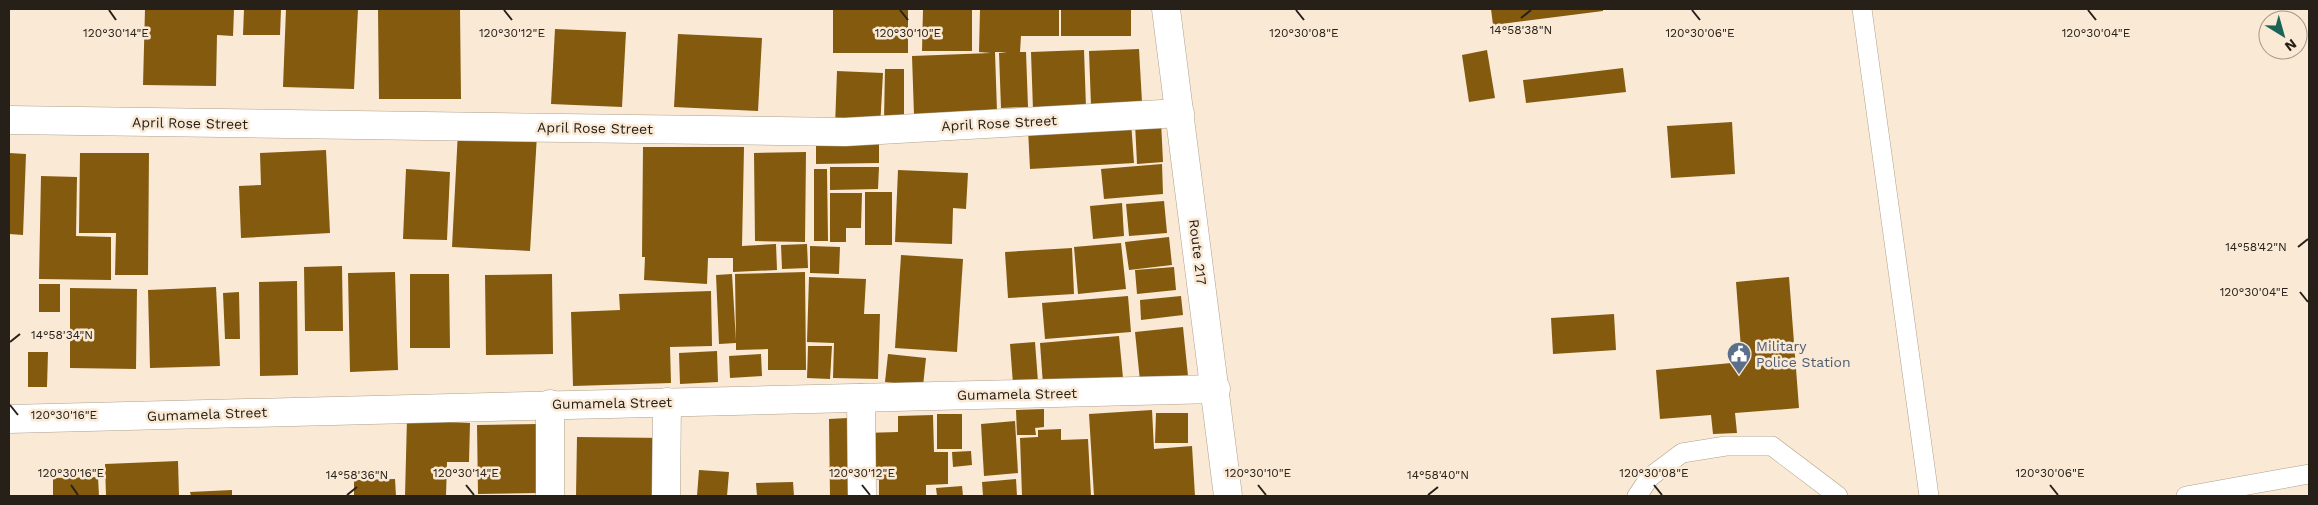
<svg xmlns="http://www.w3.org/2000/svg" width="2318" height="505" viewBox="0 0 2318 505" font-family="'Work Sans',sans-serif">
<rect width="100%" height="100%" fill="#f9e9d5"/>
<g fill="#845a0f">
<polygon points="145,9 234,9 233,36 217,35 216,86 143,85"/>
<polygon points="244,9 281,9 280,35 243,35"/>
<polygon points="286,9 358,9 354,89 283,87"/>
<polygon points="378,9 460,9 461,99 379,99"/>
<rect x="833" y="9" width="75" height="44"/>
<polygon points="923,9 972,9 972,51 922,51"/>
<polygon points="980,9 1059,9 1059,36 1021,36 1020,52 1026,52 1028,107 1001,108 999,53 1007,52 995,52 997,112 914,115 912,56 991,53 979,52"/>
<rect x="1061" y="9" width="70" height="27"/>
<polygon points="1491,9 1603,9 1603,11 1493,25"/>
<polygon points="555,29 626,32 622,107 551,104"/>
<polygon points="678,34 762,38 758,111 674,107"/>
<polygon points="1139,49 1142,102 1091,105 1089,51"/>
<polygon points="1084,50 1086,108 1033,110 1031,52"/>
<polygon points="1487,50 1495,98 1469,102 1462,55"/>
<polygon points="1623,68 1626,92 1526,103 1523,80"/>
<polygon points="885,69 904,69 904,120 884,120"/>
<polygon points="837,71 883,73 880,128 835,127"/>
<polygon points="1161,121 1163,162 1137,164 1135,123"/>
<polygon points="1131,122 1134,163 1030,169 1028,129"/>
<polygon points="1732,122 1735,174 1671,178 1667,126"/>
<polygon points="458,131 537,135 530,251 452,247"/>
<polygon points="879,134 879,163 816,164 816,135"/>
<polygon points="643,147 744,147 742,246 776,244 777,270 733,272 733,258 708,258 707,284 644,280 645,257 642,257"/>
<polygon points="326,150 330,233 241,238 239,186 261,185 260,153"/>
<polygon points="806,152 805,242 755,241 754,153"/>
<polygon points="9,153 26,154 23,235 9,234"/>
<polygon points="80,153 149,153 148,275 115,275 116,233 79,233"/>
<polygon points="1162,164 1163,194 1104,199 1101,169"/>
<polygon points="830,167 879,167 878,189 830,190"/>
<polygon points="406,169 450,172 447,240 403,239"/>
<polygon points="814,169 827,169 828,241 814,241"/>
<polygon points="898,170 968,173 966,209 953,208 952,244 895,242"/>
<polygon points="41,176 77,177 76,236 111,237 111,280 39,279"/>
<rect x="865" y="192" width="27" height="53"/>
<polygon points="830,193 862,193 861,228 846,228 846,242 830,242"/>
<polygon points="1164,201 1167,233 1129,236 1126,204"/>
<polygon points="1122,203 1124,236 1093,239 1090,206"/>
<polygon points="1169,237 1172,265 1129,270 1125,242"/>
<polygon points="1121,243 1126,289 1078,294 1074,247"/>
<polygon points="807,244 808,268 782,269 781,245"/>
<polygon points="810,246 840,247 839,274 810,273"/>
<polygon points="1072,248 1074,294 1008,298 1005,252"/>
<polygon points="901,255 963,259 957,352 895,348"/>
<polygon points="342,266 343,331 305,331 304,267"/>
<polygon points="1174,267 1176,290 1137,294 1135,270"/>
<polygon points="395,272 398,370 350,372 348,273"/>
<polygon points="805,272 806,370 768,370 768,349 736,350 736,343 719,344 716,275 732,274 736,341 735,274"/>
<polygon points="410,274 449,274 450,348 410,348"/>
<polygon points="552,274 553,354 486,355 485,275"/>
<polygon points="809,277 866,279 864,314 880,314 878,379 833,378 834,343 807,342"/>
<polygon points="1789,277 1799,408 1735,413 1737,433 1713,434 1711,415 1660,419 1656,370 1742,362 1736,282"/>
<polygon points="297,281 298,375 260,376 259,282"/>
<rect x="39" y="284" width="21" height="28"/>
<polygon points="216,287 220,366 150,368 148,290"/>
<polygon points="70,288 137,289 136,369 70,368"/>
<polygon points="711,291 712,346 670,347 671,383 573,386 571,312 620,310 619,294"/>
<polygon points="239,292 240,339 225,339 223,293"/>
<polygon points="1128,296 1131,332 1045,339 1042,303"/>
<polygon points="1181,296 1183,315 1141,320 1140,300"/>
<polygon points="1614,314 1616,350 1553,354 1551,318"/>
<polygon points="1183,327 1188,376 1140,381 1135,332"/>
<polygon points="1119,336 1123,378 1043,385 1040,343"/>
<polygon points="1035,342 1038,382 1013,384 1010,344"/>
<polygon points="808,346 832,346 830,379 807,378"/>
<polygon points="717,351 718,382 680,384 679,353"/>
<polygon points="28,352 48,352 47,387 28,387"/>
<polygon points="761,354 762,376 730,378 729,356"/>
<polygon points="888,354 926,358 923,386 885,382"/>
<polygon points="1044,409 1044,427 1035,428 1036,435 1017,435 1016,410"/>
<polygon points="1152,410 1154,449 1192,446 1195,496 1094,496 1089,414"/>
<polygon points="1156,413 1188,413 1188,443 1155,443"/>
<rect x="937" y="414" width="25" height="35"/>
<polygon points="933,415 934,452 948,452 948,484 926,485 926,496 879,496 879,480 865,480 864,433 898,432 898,416"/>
<polygon points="407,418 449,419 449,422 470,423 469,462 447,462 446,496 405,496"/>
<polygon points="848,418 849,496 830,496 829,419"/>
<polygon points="1015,421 1018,473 984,476 981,424"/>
<polygon points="538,424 540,493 478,494 477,425"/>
<polygon points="1061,429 1061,440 1088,439 1091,496 1022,496 1020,438 1038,437 1038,430"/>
<polygon points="577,437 665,438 665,496 576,496"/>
<polygon points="971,451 972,465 953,467 952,452"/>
<polygon points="178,461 179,496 106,496 105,464"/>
<polygon points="699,470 729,472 727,496 697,496"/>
<polygon points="98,477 99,496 53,496 53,478"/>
<polygon points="395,479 396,496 354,496 354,480"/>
<polygon points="1016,479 1017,496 983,496 982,482"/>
<polygon points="793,482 794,496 757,496 756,483"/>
<polygon points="962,486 963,496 937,496 936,488"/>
<polygon points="232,490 232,496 191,496 190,492"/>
</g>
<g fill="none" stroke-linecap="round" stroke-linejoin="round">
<defs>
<g id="lane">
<polyline points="1862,9 1929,496"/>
<polyline points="1637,496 1650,477 1682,453 1726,446 1772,446 1838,496"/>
<polyline points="2186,496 2309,474"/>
</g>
<g id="street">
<polyline points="9,120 845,132 1180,113"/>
<polyline points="861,398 862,496"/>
<polyline points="9,419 1216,389"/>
<polyline points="550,496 550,404"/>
<polyline points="666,496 667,402"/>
</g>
<polyline id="primary" points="1166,9 1228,496"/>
</defs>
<use href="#lane" stroke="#afa18d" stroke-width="20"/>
<use href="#street" stroke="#afa18d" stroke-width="29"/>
<use href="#primary" stroke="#afa18d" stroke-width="29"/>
<use href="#lane" stroke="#fff" stroke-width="19"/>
<use href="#street" stroke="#fff" stroke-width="28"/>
<use href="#primary" stroke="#fff" stroke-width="28"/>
</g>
<path fill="none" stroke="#262019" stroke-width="2" d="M109,10L116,20M504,10L512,20M900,10L908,20M1296,10L1304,20M1692,10L1700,20M2088,10L2096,20M1521,18L1531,10M2298,247L2308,239M2300,292L2308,302M10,342L20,334M10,405L18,415M71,485L78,495M466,485L474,495M862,485L870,495M1258,485L1266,495M1654,485L1662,495M2050,485L2058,495M347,495L357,487M1428,495L1438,487"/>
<defs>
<symbol id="civic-pin" viewBox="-11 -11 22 30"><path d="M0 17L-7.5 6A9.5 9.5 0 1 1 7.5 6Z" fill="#5c6f8a" stroke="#f9e9d5"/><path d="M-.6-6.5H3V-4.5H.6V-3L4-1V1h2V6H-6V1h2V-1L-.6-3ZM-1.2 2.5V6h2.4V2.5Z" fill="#fff"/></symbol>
</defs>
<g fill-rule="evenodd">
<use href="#civic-pin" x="1725" y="340" width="28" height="38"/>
</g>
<g text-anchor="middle" stroke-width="5" stroke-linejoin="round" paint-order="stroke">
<g font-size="14" fill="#262019" stroke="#f9e9d5">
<text transform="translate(190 123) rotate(1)" y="5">April Rose Street</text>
<text transform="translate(999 123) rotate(-3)" y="5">April Rose Street</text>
<text transform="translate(595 128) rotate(1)" y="5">April Rose Street</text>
<text transform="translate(1198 252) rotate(83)" y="5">Route 217</text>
<text transform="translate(1017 394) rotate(-1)" y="5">Gumamela Street</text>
<text transform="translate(612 403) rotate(-1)" y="5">Gumamela Street</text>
<text transform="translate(207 414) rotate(-2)" y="5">Gumamela Street</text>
</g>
<g font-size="14" fill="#4e5e75" stroke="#f9e9d5" text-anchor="start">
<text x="1756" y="351">Military<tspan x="1756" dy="16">Police Station</tspan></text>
</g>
</g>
<g font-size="12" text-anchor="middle" fill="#262019" stroke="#f9e9d5" stroke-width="5" stroke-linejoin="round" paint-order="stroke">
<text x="1521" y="34">14°58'38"N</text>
<text x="116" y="37">120°30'14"E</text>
<text x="512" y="37">120°30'12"E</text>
<text x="908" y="37">120°30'10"E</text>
<text x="1304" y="37">120°30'08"E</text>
<text x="1700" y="37">120°30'06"E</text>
<text x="2096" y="37">120°30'04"E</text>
<text x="2256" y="251">14°58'42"N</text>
<text x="2254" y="296">120°30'04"E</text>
<text x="62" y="339">14°58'34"N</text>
<text x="64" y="419">120°30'16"E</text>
<text x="71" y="477">120°30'16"E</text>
<text x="466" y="477">120°30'14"E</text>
<text x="862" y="477">120°30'12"E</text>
<text x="1258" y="477">120°30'10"E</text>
<text x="1654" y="477">120°30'08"E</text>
<text x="2050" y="477">120°30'06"E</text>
<text x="357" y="479">14°58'36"N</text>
<text x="1438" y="479">14°58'40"N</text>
</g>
<rect width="2318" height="505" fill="none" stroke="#262019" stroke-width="20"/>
<g transform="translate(2283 35) rotate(143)"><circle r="24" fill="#f9e9d5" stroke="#a5998a"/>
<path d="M0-4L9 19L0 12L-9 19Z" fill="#1b6357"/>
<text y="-8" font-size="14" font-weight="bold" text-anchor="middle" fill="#262019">N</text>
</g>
</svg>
